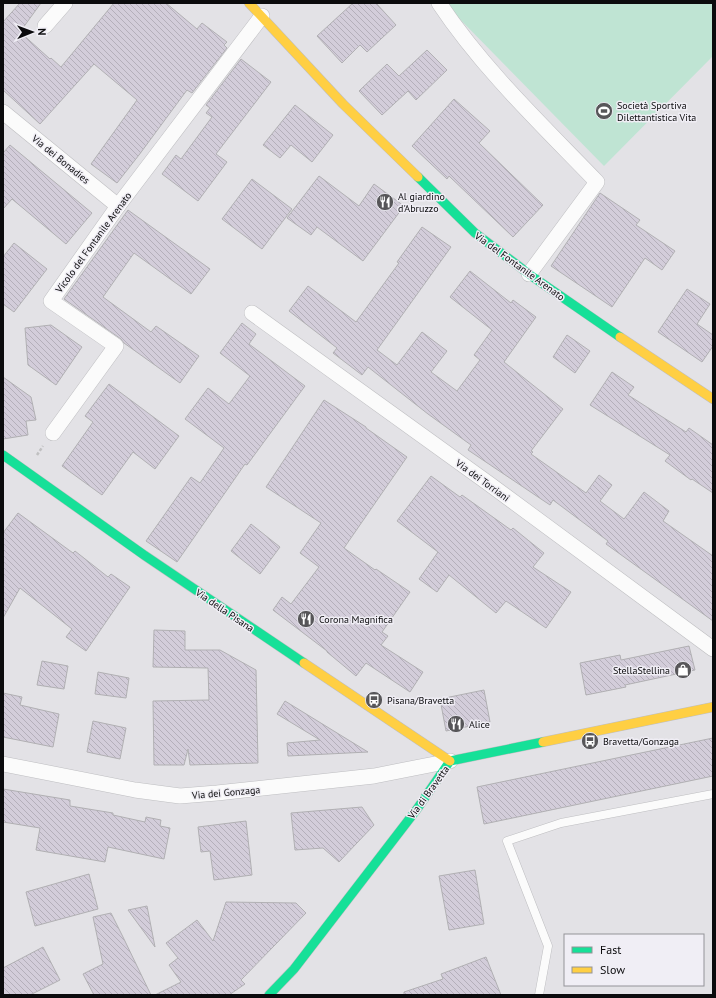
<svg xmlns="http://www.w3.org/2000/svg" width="716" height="998" viewBox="0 0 716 998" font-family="'PT Sans',sans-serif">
<defs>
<pattern id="building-back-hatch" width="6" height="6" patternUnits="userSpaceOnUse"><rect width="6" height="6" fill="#d3cdda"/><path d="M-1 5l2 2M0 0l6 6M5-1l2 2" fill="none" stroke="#b4afba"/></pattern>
</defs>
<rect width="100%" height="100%" fill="#e3e2e6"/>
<polygon fill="#bfe4d3" points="444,3 713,3 713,56 604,166"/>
<g fill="url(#building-back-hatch)" stroke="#b1b0b3">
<polygon points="20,3 41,3 20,32 50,59 51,58 61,67 114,3 166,3 197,29 202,23 227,42 224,45 227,48 192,93 187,90 139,155 117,183 91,164 137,100 94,64 40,124 3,90 3,22"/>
<polygon points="353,3 376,3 396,25 367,52 360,45 342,63 317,36"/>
<polygon points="427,50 447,70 416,100 408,91 382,115 359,91 387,64 399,76"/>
<polygon points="241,59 271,82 216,154 227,162 198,201 162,174 176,155 181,159 212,117 206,113 210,108 206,105"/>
<polygon points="454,99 490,131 479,143 543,205 513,237 449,176 447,179 412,146"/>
<polygon points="295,105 333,135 312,162 291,145 280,158 263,145"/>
<polygon points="10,145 92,213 66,244 12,199 3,209 3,153"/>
<polygon points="319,176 359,206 374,184 404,206 363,261 317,227 311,235 287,218"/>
<polygon points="252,179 292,209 262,249 222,219"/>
<polygon points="600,193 640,220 636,225 675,251 662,270 645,258 612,307 551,266"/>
<polygon points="128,210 210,269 191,294 134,253 103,297 151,332 156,326 199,356 180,383 124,343 121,339 64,299"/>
<polygon points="422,227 451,247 377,350 397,365 422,332 447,351 431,372 457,391 480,360 474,355 492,330 450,297 470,271 511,303 513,300 536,317 504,362 563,409 531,451 533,452 531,454 586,493 599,475 612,485 600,501 624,519 644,492 669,511 663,521 713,556 713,621 606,544 608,541 553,500 550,505 468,450 471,445 428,414 368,367 362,375 333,353 337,348 289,311 308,286 356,322 399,263 397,262"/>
<polygon points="14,243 47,269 14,312 3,304 3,257"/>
<polygon points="687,289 710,304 697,324 713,335 713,346 702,362 658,332"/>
<polygon points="242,323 256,334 249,344 305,386 247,465 245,464 177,562 146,541 191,477 200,483 224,448 185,419 208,388 229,404 250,376 220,353"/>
<polygon points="51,325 82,347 56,385 28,365 25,328"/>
<polygon points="567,335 590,351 575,373 553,357"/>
<polygon points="612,372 634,387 628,395 686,432 689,428 713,445 713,493 692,479 691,480 665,461 670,455 590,405"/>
<polygon points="3,377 31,397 36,420 26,421 28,435 3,439"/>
<polygon points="109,384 179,436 155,469 133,452 102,495 62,466 93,422 85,416"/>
<polygon points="324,400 366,427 366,428 407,457 344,548 375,570 376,569 410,592 382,632 388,636 381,645 423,672 410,692 366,663 356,676 327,652 327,651 273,610 282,597 291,604 319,567 300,553 321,523 266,487"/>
<polygon points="431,476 460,497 462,495 511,530 513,528 544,553 533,567 571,592 546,628 506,601 496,613 449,575 437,592 419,579 438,552 397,521"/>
<polygon points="18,513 73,553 75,551 108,577 111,574 130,587 86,651 66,637 72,629 20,588 3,618 3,533"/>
<polygon points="251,524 280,547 260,574 231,551"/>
<polygon points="154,630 185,631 185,650 220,650 256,670 258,763 190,765 188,749 184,765 154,765 153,701 209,700 208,668 153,667"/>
<polygon points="689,646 695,670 625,685 626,687 586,695 580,663 620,655 621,660"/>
<polygon points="42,661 68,666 64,689 37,685"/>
<polygon points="98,672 129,678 126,698 95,694"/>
<polygon points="484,690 490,722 446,731 440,699"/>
<polygon points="3,693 22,697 20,705 59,714 53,747 3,737"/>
<polygon points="285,701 368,752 288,756 287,743 320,740 277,714"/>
<polygon points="93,721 126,728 120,759 87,752"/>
<polygon points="713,738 713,776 484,824 477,787"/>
<polygon points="3,789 70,800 70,806 113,813 113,815 145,822 146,817 161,820 160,826 170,828 164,859 108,847 105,862 36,850 40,828 3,822"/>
<polygon points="362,807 374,825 339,862 323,848 295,850 291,813"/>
<polygon points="246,821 252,875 214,880 210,851 201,852 198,827"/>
<polygon points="475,870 484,924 449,930 439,876"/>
<polygon points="89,874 98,909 35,926 26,892"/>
<polygon points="226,902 296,903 306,913 241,980 245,984 229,995 155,995 181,982 169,965 178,958 166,943 197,920 213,941"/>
<polygon points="147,906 155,947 128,910"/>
<polygon points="111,913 123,937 151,995 94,995 83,974 103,964 93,917"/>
<polygon points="43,947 60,980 30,995 3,995 3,968"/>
<polygon points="486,957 501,995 404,995 404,992 443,979 441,974"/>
</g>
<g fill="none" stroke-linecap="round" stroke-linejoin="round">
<defs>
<polyline id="lane" points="539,995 548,946 507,841 561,823 713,794"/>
<g id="street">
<path d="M439,3C483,69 542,125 597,182L529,274"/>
<polyline points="45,26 65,3"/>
<polyline points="3,112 118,206"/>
<polyline points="252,313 488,483 713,649"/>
<polyline points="53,433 116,346 51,301 118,206 262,16"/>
<polyline points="3,764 135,790 180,796 217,793 374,776 450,761"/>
</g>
<g id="fast">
<polyline points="418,177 475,233 533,277 620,337"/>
<polyline points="3,455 144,555 304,663"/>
<polyline points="269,995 294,969 417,809 450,761 543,742"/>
</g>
<g id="slow">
<polyline points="249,3 343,104 418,177"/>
<polyline points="620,337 713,399"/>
<polyline points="304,663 450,761"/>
<polyline points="543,742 713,707"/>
</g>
</defs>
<use href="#lane" stroke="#bebec1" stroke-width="9"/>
<use href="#street" stroke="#bebec1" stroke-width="16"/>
<use href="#fast" stroke="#bebec1" stroke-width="10"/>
<use href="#slow" stroke="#bebec1" stroke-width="10"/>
<polyline stroke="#c0c0c1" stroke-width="2.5" stroke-dasharray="3 2" stroke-linecap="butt" points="37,455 43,446"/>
<use href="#lane" stroke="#fbfbfb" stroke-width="8"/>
<use href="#street" stroke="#fbfbfb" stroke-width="15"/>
<use href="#fast" stroke="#16e098" stroke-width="9"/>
<use href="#slow" stroke="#ffcf43" stroke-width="9"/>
</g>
<defs>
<symbol id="stadium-disc" viewBox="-11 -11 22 22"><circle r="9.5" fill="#575659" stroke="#f0eef5"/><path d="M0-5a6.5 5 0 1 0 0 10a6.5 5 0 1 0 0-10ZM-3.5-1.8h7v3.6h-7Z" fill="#fff"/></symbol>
<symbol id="restaurant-disc" viewBox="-11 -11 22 22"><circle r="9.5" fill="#575659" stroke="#f0eef5"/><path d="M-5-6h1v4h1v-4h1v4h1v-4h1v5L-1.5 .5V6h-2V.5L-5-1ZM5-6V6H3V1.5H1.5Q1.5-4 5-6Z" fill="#fff"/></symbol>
<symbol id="shop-disc" viewBox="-11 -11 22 22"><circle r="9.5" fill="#575659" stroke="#f0eef5"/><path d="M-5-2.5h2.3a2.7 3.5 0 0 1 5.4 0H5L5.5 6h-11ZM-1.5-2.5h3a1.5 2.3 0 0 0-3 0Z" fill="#fff"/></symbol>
<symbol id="bus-disc" viewBox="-11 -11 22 22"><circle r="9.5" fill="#575659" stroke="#f0eef5"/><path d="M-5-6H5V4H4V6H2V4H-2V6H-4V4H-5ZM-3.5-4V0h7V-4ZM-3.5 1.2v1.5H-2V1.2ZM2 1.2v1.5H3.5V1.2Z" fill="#fff"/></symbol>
</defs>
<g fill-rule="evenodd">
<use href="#stadium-disc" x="594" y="101" width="20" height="20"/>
<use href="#restaurant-disc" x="375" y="192" width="20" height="20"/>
<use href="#restaurant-disc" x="296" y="609" width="20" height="20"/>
<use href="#shop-disc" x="673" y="660" width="20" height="20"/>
<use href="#bus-disc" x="364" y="690" width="20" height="20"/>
<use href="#restaurant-disc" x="446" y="714" width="20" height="20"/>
<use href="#bus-disc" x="580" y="731" width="20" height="20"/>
</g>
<g text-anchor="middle" stroke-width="3" stroke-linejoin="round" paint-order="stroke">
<g font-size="10" fill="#0b0b0d" stroke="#f0eef5" text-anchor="start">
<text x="617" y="109">Società Sportiva<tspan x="617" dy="12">Dilettantistica Vita</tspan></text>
<text x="398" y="200">Al giardino<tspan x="398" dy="12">d'Abruzzo</tspan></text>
<text x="319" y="623">Corona Magnifica</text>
<text x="670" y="674" text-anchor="end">StellaStellina</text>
<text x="387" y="704">Pisana/Bravetta</text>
<text x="469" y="728">Alice</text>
<text x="603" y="745">Bravetta/Gonzaga</text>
</g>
<g font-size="10" fill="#0b0b0d" stroke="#f0eef5">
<text transform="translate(61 159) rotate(39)" y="4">Via dei Bonadies</text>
<text transform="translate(93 242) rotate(-54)" y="4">Vicolo del Fontanile Arenato</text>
<text transform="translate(520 266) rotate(36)" y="4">Via del Fontanile Arenato</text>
<text transform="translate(483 480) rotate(36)" y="4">Via dei Torriani</text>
<text transform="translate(225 610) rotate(34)" y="4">Via della Pisana</text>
<text transform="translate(226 792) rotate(-5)" y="4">Via dei Gonzaga</text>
<text transform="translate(428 792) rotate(-54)" y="4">Via di Bravetta</text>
</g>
</g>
<rect width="716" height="998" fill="none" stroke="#0b0b0d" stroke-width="8"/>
<rect x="564" y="934" width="140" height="52" fill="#f0eef5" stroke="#949398"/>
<rect x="572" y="947" width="20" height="6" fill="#16e098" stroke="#949398"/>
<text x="600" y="954" font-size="12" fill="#0b0b0d">Fast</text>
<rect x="572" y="967" width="20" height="6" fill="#ffcf43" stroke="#949398"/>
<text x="600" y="974" font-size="12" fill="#0b0b0d">Slow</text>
<g transform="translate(32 32) rotate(89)" stroke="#f0eef5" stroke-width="3" paint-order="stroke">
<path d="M0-3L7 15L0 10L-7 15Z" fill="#0b0b0d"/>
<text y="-6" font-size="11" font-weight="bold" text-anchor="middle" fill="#0b0b0d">N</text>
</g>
</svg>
